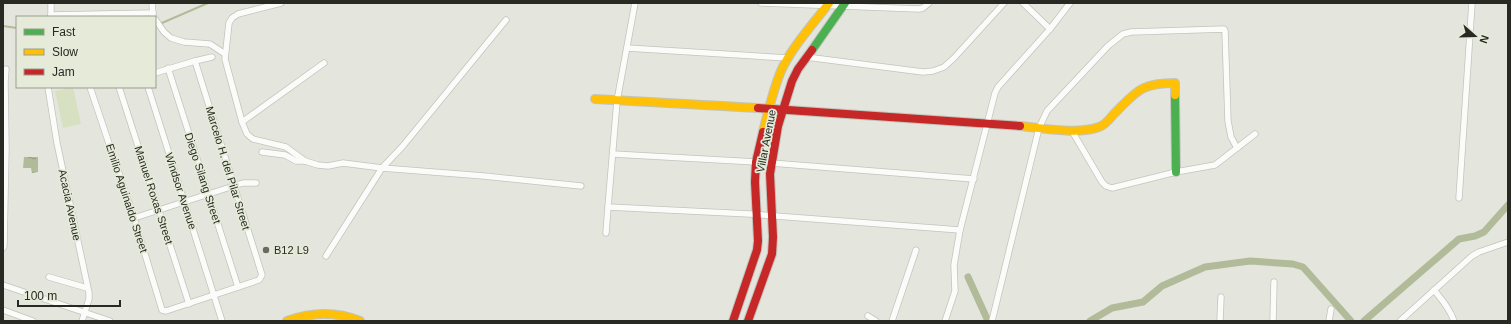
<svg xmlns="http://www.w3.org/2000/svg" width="1511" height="324" viewBox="0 0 1511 324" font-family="Arial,sans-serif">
<defs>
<pattern id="water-ripples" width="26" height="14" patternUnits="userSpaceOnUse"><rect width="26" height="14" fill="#b2bb99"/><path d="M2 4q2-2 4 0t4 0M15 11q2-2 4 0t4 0" fill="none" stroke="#91987c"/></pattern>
</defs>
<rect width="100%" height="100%" fill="#e4e6dd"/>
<polygon fill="#d8e0c2" points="73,87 81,124 63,128 55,91"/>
<polygon fill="url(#water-ripples)" points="24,157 38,157 38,172 32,173 31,168 23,168"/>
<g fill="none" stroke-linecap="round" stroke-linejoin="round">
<g stroke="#b2bb99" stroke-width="2">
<polyline points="3,26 17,28"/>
<polyline points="155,26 208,3"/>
</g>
<g stroke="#b2bb99" stroke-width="7">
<polyline points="968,277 988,321"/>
<polyline points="1090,321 1112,308 1143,302 1162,286 1205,267 1250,261 1293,264 1303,267 1351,321"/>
<polyline points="1364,321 1459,239 1475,236 1484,232 1508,205"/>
</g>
<defs>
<g id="street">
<polyline points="152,3 153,15"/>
<polyline points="281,3 238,14 232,18 229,23 225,59 242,122 247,134 253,139 286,147 305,161"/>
<polyline points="635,3 617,101 608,207 750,214 960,230"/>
<polyline points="761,3 919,9 923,8 929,3"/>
<polyline points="1023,3 1050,29"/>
<polyline points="51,15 153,13"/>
<polyline points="51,17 51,3"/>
<polyline points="155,19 164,32 171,38 184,42 210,44 225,54"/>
<polyline points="627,48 788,58"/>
<polyline points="806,57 923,72 933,71 944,67 954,58 1004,3"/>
<polyline points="168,68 238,287"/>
<polyline points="155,73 195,61 212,57"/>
<polyline points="48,87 57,143 89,293 89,299 82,321"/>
<polyline points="90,87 134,218 162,310 166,311 259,280 262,275 195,61"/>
<polyline points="119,87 189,304"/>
<polyline points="148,87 222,321"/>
<polyline points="242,122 324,63"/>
<polyline points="1072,131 1102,182 1106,186 1112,188 1176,172 1215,165 1255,134"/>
<polyline points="262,152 285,155 296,161 305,161 318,165 328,166 343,163 382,168 484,176 581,186"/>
<polyline points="613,154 756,162"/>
<polyline points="771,163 974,179"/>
<polyline points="1459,198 1472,3"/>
<polyline points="134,218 243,183 256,183"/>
<polyline points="606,233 608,207"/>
<polyline points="3,248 4,246 6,148 5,81 6,69"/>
<polyline points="326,256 382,168 402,147 506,20"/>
<polyline points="49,277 87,288"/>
<polyline points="3,285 110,321"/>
<path d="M1434,290C1442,300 1450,309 1454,321"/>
<polyline points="3,310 33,321"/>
<polyline points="868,316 876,321"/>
<polyline points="892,321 916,250"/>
<polyline points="945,321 955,291 954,265 960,230 995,93 998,87 1050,29 1070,3"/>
<polyline points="992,321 1039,128 1047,111 1108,46 1123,34 1131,32 1224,29 1225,31 1228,121 1231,137 1237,148"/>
<polyline points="1220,321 1221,297"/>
<polyline points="1273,321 1274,282"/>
<polyline points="1329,321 1331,309"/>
<polyline points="1400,321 1472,256 1479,252 1508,242"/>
</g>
<g id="fast">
<polyline points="812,50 845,3"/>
<polyline points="1175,95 1176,172"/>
</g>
<g id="slow">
<polyline points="595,99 758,108"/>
<path d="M1020,126C1044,128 1077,135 1099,127C1105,125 1109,120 1113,115C1136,92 1140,83 1175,83V95"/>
<path d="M763,132C768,112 773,90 781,71C791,48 814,23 829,3"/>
<path d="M287,321C312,312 335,311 360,321"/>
</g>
<g id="jam">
<polyline points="758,108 1020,126"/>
<polyline points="733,321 757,250 758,241 755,182 756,162 763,132"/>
<polyline points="748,321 772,254 773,237 770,174 778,126 792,81 798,69 812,50"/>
</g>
</defs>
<use href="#street" stroke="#c2c4bd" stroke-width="7"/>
<use href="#fast" stroke="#c2c4bd" stroke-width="10"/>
<use href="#slow" stroke="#c2c4bd" stroke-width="10"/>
<use href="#jam" stroke="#c2c4bd" stroke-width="10"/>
<use href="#street" stroke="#fbfbfa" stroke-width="5.5"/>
<use href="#fast" stroke="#4caf50" stroke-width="8"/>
<use href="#slow" stroke="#ffc107" stroke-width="8"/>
<use href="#jam" stroke="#c62828" stroke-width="8"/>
</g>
<circle fill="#696b63" stroke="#e5ead9" stroke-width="1.5" cx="266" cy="250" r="4"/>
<g text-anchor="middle" stroke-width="3.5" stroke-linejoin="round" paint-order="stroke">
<g font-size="11" fill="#272922" stroke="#e5ead9">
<text transform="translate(766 141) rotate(-79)" y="4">Villar Avenue</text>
<text transform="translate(228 168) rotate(73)" y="4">Marcelo H. del Pilar Street</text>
<text transform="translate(203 178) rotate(72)" y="4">Diego Silang Street</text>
<text transform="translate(181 191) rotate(72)" y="4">Windsor Avenue</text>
<text transform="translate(154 195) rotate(72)" y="4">Manuel Roxas Street</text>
<text transform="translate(127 198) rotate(72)" y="4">Emilio Aguinaldo Street</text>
<text transform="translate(70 205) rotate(78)" y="4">Acacia Avenue</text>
</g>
<g font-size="11" fill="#272922" stroke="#e5ead9" text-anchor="start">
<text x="274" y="254">B12 L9</text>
</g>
</g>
<rect width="1511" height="324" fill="none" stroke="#272922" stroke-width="8"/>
<rect x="16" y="16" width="140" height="72" fill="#e5ead9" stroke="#999d90"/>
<rect x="24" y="29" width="20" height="6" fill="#4caf50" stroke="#999d90"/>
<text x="52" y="36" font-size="12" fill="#272922">Fast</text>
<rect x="24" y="49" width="20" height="6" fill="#ffc107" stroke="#999d90"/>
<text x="52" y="56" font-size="12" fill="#272922">Slow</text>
<rect x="24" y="69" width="20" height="6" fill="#c62828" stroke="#999d90"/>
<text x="52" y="76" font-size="12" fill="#272922">Jam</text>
<g transform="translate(1475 36) rotate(110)" stroke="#e5ead9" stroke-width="3" paint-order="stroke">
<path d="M0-3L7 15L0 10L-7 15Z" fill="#272922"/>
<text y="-6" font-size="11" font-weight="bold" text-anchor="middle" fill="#272922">N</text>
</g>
<path d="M18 300v6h102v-6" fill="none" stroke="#272922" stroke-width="2"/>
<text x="24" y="300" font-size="12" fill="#272922" stroke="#e5ead9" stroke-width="3" paint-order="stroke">100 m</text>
</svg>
